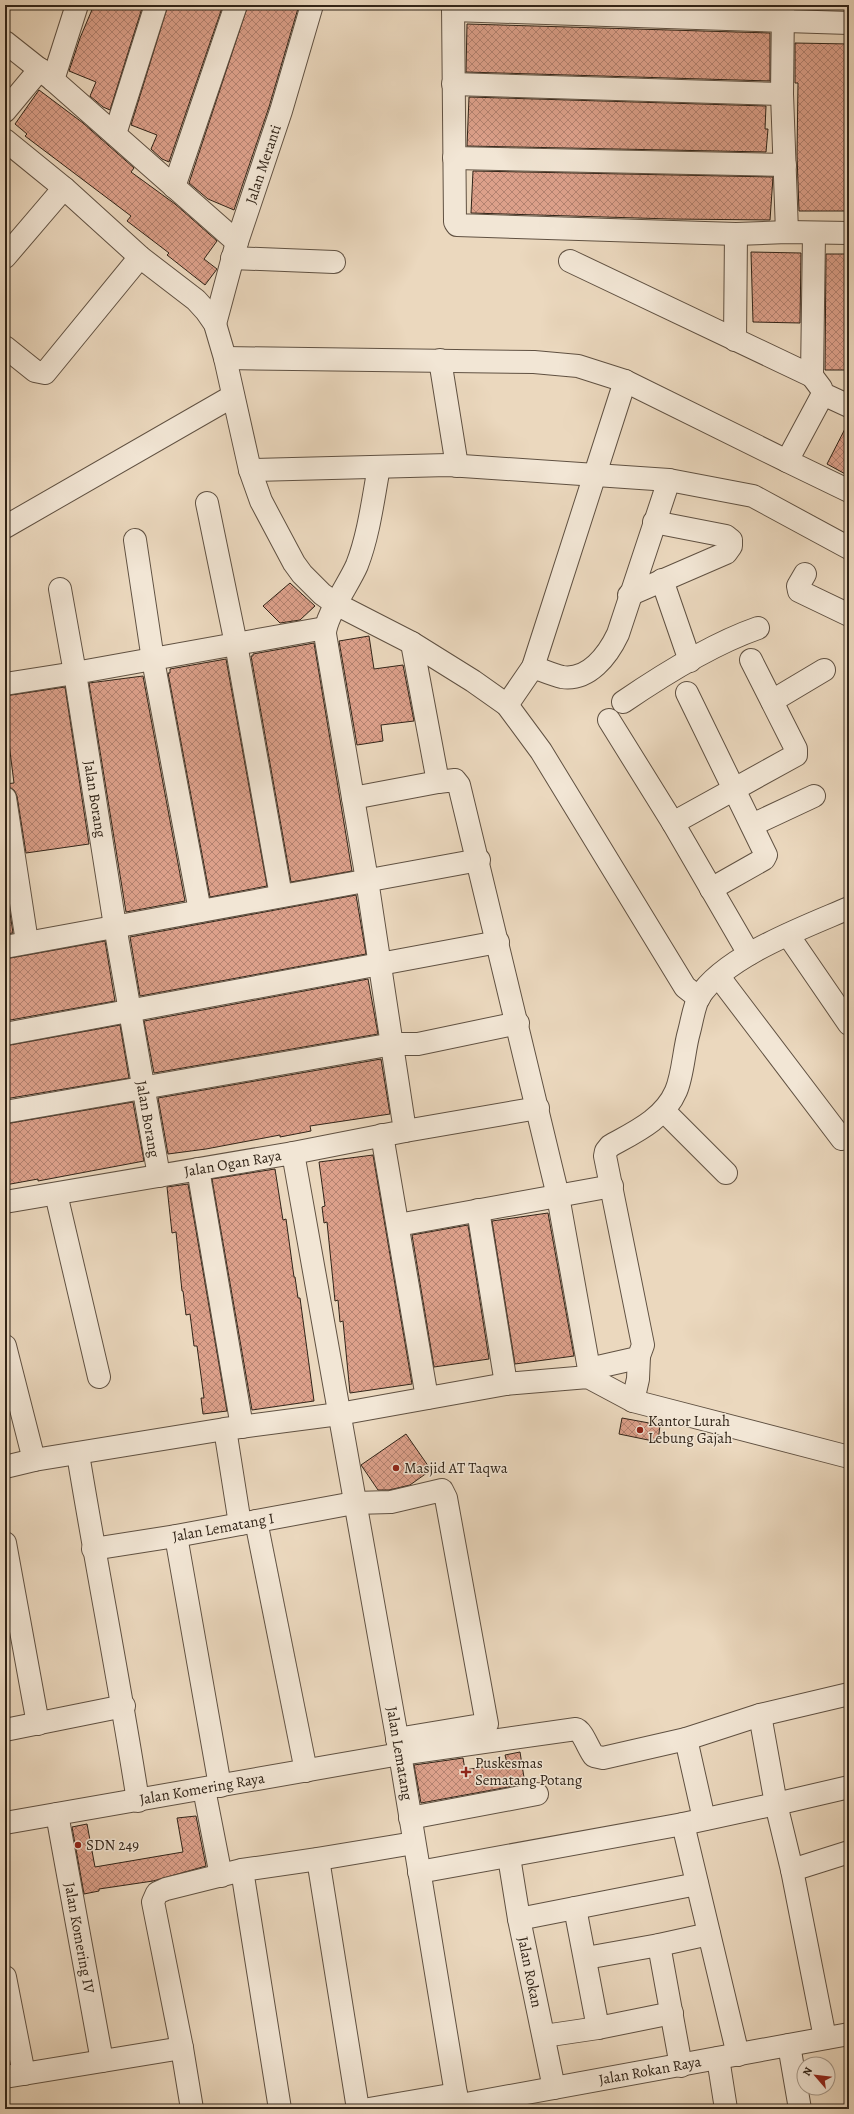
<svg xmlns="http://www.w3.org/2000/svg" width="854" height="2114" viewBox="0 0 854 2114" font-family="Alegreya,serif">
<defs>
<pattern id="building-cross-hatch" width="8" height="8" patternUnits="userSpaceOnUse"><rect width="8" height="8" fill="#dca08a"/><path d="M0 0l8 8M0 8l8-8" fill="none" stroke="#b38270"/></pattern>
</defs>
<rect width="100%" height="100%" fill="#ebd8be"/>
<filter id="stains"><feTurbulence type="fractalNoise" baseFrequency=".005" numOctaves="4"/><feColorMatrix values="0 0 0 0 .2 0 0 0 0 .09 0 0 0 0 .02 0 0 0 .5 -.17"/></filter>
<radialGradient id="worn" r=".72"><stop offset=".6" stop-color="#630" stop-opacity="0"/><stop offset="1" stop-color="#630" stop-opacity=".3"/></radialGradient>
<g fill="url(#building-cross-hatch)" stroke="#312418">
<polygon points="94,5 143,5 110,110 103,107 90,96 96,82 69,71 80,38"/>
<polygon points="168,5 223,5 169,162 162,159 151,149 157,135 131,125"/>
<polygon points="248,5 299,5 269,107 234,210 208,199 189,183"/>
<polygon points="467,24 770,33 770,81 466,72"/>
<polygon points="795,43 849,44 849,211 799,211 797,155 798,83 795,83"/>
<polygon points="39,90 83,123 134,168 131,172 175,204 217,241 204,259 217,269 205,285 167,255 169,253 127,221 131,216 25,136 27,134 15,124"/>
<polygon points="469,97 766,106 765,129 768,129 766,152 467,146"/>
<polygon points="473,171 773,177 770,220 671,219 471,213"/>
<polygon points="751,252 801,253 800,323 753,322"/>
<polygon points="826,254 849,254 849,370 825,370"/>
<polygon points="849,421 849,476 827,464"/>
<polygon points="290,583 315,606 300,620 280,623 263,606"/>
<polygon points="369,636 374,669 403,665 414,721 381,725 383,741 357,745 339,641"/>
<polygon points="314,643 352,871 291,882 251,656 253,656 253,654"/>
<polygon points="226,659 267,886 210,897 168,673 170,673 170,669"/>
<polygon points="143,676 185,901 126,912 89,683"/>
<polygon points="65,687 89,844 26,853 17,796 14,790 5,786 5,784 14,783 5,712 5,696"/>
<polygon points="5,893 7,893 13,933 5,934"/>
<polygon points="356,895 366,954 140,996 130,937"/>
<polygon points="105,941 115,1001 5,1021 5,959"/>
<polygon points="368,979 378,1034 154,1073 144,1021"/>
<polygon points="120,1025 129,1078 5,1099 5,1046"/>
<polygon points="381,1059 390,1114 310,1126 311,1131 280,1137 280,1135 206,1149 168,1154 158,1098"/>
<polygon points="133,1102 144,1161 38,1181 38,1179 5,1185 5,1124"/>
<polygon points="373,1155 412,1384 350,1393 343,1321 340,1322 338,1300 335,1301 327,1222 324,1223 322,1207 325,1206 319,1162"/>
<polygon points="275,1169 283,1220 286,1219 294,1277 295,1277 298,1298 300,1298 314,1401 252,1410 212,1179"/>
<polygon points="188,1184 227,1411 203,1414 201,1398 204,1398 197,1346 194,1346 190,1314 186,1315 183,1291 182,1291 176,1232 172,1233 167,1187"/>
<polygon points="548,1213 574,1356 515,1364 492,1221"/>
<polygon points="468,1225 489,1359 434,1367 412,1235"/>
<polygon points="622,1418 660,1425 658,1442 619,1434"/>
<polygon points="406,1434 431,1470 410,1485 389,1490 378,1490 361,1465"/>
<polygon points="520,1752 525,1784 421,1803 414,1765 463,1758 465,1770 507,1763 505,1755"/>
<polygon points="196,1816 206,1866 153,1881 99,1889 99,1891 84,1894 72,1827 87,1824 95,1867 183,1852 177,1818"/>
</g>
<g fill="none" stroke-linecap="round" stroke-linejoin="round">
<defs>
<g id="minor">
<polyline points="453,5 455,222 457,225 736,234 787,232 849,233"/>
<polyline points="783,5 782,94 787,232"/>
<polyline points="453,10 849,23"/>
<polyline points="5,42 53,80 237,242"/>
<polyline points="53,80 77,5"/>
<polyline points="453,84 782,94"/>
<polyline points="5,111 40,69"/>
<polyline points="115,134 156,5"/>
<polyline points="5,140 64,188 140,257 196,300 206,311 215,324 225,358 250,470 261,501 294,563 302,574 322,594 336,604 412,643 473,681 507,705 541,751 685,987 699,998"/>
<polyline points="454,158 785,165"/>
<polyline points="174,187 236,5"/>
<polyline points="814,234 812,376 821,388 823,394 849,406"/>
<polyline points="5,257 64,188"/>
<polyline points="232,258 334,262"/>
<polyline points="570,261 812,376"/>
<path id="s1" d="M215,324L237,242L281,111L312,5"/>
<polyline points="735,340 736,234"/>
<polyline points="5,347 35,371 45,373 140,257"/>
<polyline points="225,358 534,362 578,366 625,381 787,461"/>
<polyline points="440,360 457,466"/>
<polyline points="823,394 787,461 849,491"/>
<polyline points="250,470 448,465 669,480 753,496 849,548"/>
<polyline points="207,503 236,644 281,896"/>
<polyline points="5,527 233,396"/>
<polyline points="135,540 153,660 200,911"/>
<polyline points="805,574 798,586 799,591 849,615"/>
<polyline points="662,580 690,661"/>
<polyline points="629,595 726,553 731,546 731,540 726,536 654,522"/>
<polyline points="412,643 438,782"/>
<path d="M533,667C542,670 553,675 562,677C589,681 608,655 618,634L669,480"/>
<polyline points="5,684 75,673 60,589"/>
<polyline points="687,693 766,855 764,859 711,889"/>
<polyline points="772,701 824,670"/>
<path d="M623,702C664,674 712,644 758,628"/>
<polyline points="507,705 533,667 625,381"/>
<polyline points="609,720 673,823 749,954"/>
<polyline points="5,798 27,942"/>
<polyline points="353,798 438,782 455,780 459,785 558,1196 589,1369 588,1377"/>
<polyline points="673,823 796,755 796,749 751,660"/>
<polyline points="752,825 814,796"/>
<polyline points="788,935 849,1024"/>
<polyline points="5,947 479,860"/>
<polyline points="719,977 842,1139"/>
<polyline points="5,1034 498,942"/>
<polyline points="664,1111 726,1173"/>
<polyline points="5,1112 393,1044 418,1044 518,1023"/>
<polyline points="405,1131 538,1108"/>
<polyline points="382,1135 427,1398"/>
<path d="M293,1153L405,1131L367,880L325,634C325,616 349,584 357,565C369,534 373,499 379,467"/>
<polyline points="198,1169 242,1427"/>
<polyline points="159,1176 115,926 75,673 325,628"/>
<polyline points="56,1194 99,1377"/>
<path id="s2" d="M5,1202L293,1153L400,1754L456,2094"/>
<polyline points="478,1210 506,1384"/>
<polyline points="398,1225 612,1186"/>
<polyline points="5,1346 34,1460"/>
<path d="M589,1369L633,1359L639,1356L643,1345L605,1156L606,1151L610,1146C635,1132 664,1119 676,1091C683,1075 684,1049 689,1032C692,1021 694,1006 699,997C725,956 805,927 849,908"/>
<polyline points="633,1401 638,1379 639,1356"/>
<polyline points="225,1429 240,1524"/>
<path d="M78,1454C97,1570 120,1685 138,1801"/>
<polyline points="5,1467 34,1460 225,1429 339,1414 506,1384 588,1377 633,1401 849,1457"/>
<polyline points="256,1521 306,1771"/>
<polyline points="176,1536 220,1786"/>
<polyline points="5,1543 38,1724"/>
<path id="s3" d="M93,1549L176,1536L354,1503L391,1502L442,1490L446,1498L487,1724L397,1739"/>
<polyline points="5,1730 124,1706"/>
<polyline points="686,1739 704,1819"/>
<polyline points="204,1789 221,1876"/>
<path id="s4" d="M57,1814L102,2061"/>
<polyline points="410,1818 537,1794"/>
<path id="s5" d="M5,1823L400,1754L576,1729C582,1730 589,1750 594,1756L603,1758L686,1739L760,1715L849,1694"/>
<polyline points="683,1824 738,2055"/>
<path id="s6" d="M509,1857L519,1919L554,2088"/>
<polyline points="318,1859 358,2109"/>
<polyline points="242,1870 280,2109"/>
<polyline points="792,1870 849,1852"/>
<polyline points="419,1872 683,1824 776,1804 760,1715"/>
<polyline points="575,1908 598,2028 672,2013"/>
<polyline points="519,1919 697,1884"/>
<polyline points="659,1945 681,2066"/>
<polyline points="586,1958 659,1945 709,1934"/>
<polyline points="5,1977 24,2074"/>
<polyline points="544,2036 598,2028"/>
<polyline points="825,2038 792,1870 776,1804 849,1787"/>
<polyline points="789,2045 800,2109"/>
<polyline points="718,2058 726,2109"/>
<polyline points="5,2077 182,2048"/>
<path id="s7" d="M466,2104L849,2034"/>
<polyline points="192,2109 182,2048 153,1902 157,1893 166,1889 242,1870 318,1859 414,1843"/>
<polyline points="369,2109 456,2094"/>
</g>
</defs>
<use href="#minor" stroke="#605142" stroke-width="24"/>
<use href="#minor" stroke="#f2e6d5" stroke-width="22"/>
</g>
<g fill="#8f2418" stroke="#f2e6d5" stroke-width="1.5">
<circle cx="640" cy="1430" r="4"/>
<circle cx="396" cy="1468" r="4"/>
<path d="M464 1766h4v4h4v4h-4v4h-4v-4h-4v-4h4z"/>
<circle cx="78" cy="1845" r="4"/>
</g>
<g text-anchor="middle" stroke-width="3" stroke-linejoin="round" paint-order="stroke">
<g font-size="15" fill="#312418" stroke="#f2e6d5">
<text dy="5" stroke="none"><textPath href="#s1" startOffset="167">Jalan Meranti</textPath></text>
<text transform="translate(95 799) rotate(81)" y="5">Jalan Borang</text>
<text transform="translate(148 1119) rotate(80)" y="5">Jalan Borang</text>
<text dy="5" stroke="none"><textPath href="#s2" startOffset="231">Jalan Ogan Raya</textPath></text>
<text dy="5" stroke="none"><textPath href="#s3" startOffset="132">Jalan Lematang I</textPath></text>
<text dy="5" stroke="none"><textPath href="#s2" startOffset="902">Jalan Lematang</textPath></text>
<text dy="5" stroke="none"><textPath href="#s5" startOffset="200">Jalan Komering Raya</textPath></text>
<text dy="5" stroke="none"><textPath href="#s4" startOffset="126">Jalan Komering IV</textPath></text>
<text dy="5" stroke="none"><textPath href="#s6" startOffset="117">Jalan Rokan</textPath></text>
<text dy="5" stroke="none"><textPath href="#s7" startOffset="187">Jalan Rokan Raya</textPath></text>
</g>
<g font-size="15" fill="#312418" stroke="#f2e6d5" text-anchor="start">
<text x="648" y="1426">Kantor Lurah<tspan x="648" dy="17">Lebung Gajah</tspan></text>
<text x="404" y="1473">Masjid AT Taqwa</text>
<text x="475" y="1768">Puskesmas<tspan x="475" dy="17">Sematang Potang</tspan></text>
<text x="86" y="1850">SDN 249</text>
</g>
</g>
<rect width="854" height="2114" fill="none" stroke="#ebd8be" stroke-width="20"/>
<rect x="6" y="6" width="842" height="2102" fill="none" stroke="#312418" stroke-width="2"/>
<rect x="10" y="10" width="834" height="2094" fill="none" stroke="#312418"/>
<g transform="translate(816 2076) rotate(298)"><circle r="19" fill="#f2e6d5" stroke="#a59889"/>
<path d="M0-3L7 15L0 10L-7 15Z" fill="#8f2418"/>
<text y="-6" font-size="11" font-weight="bold" text-anchor="middle" fill="#312418">N</text>
</g>
<rect width="100%" height="100%" filter="url(#stains)"/>
<rect width="100%" height="100%" fill="url(#worn)"/>
</svg>
